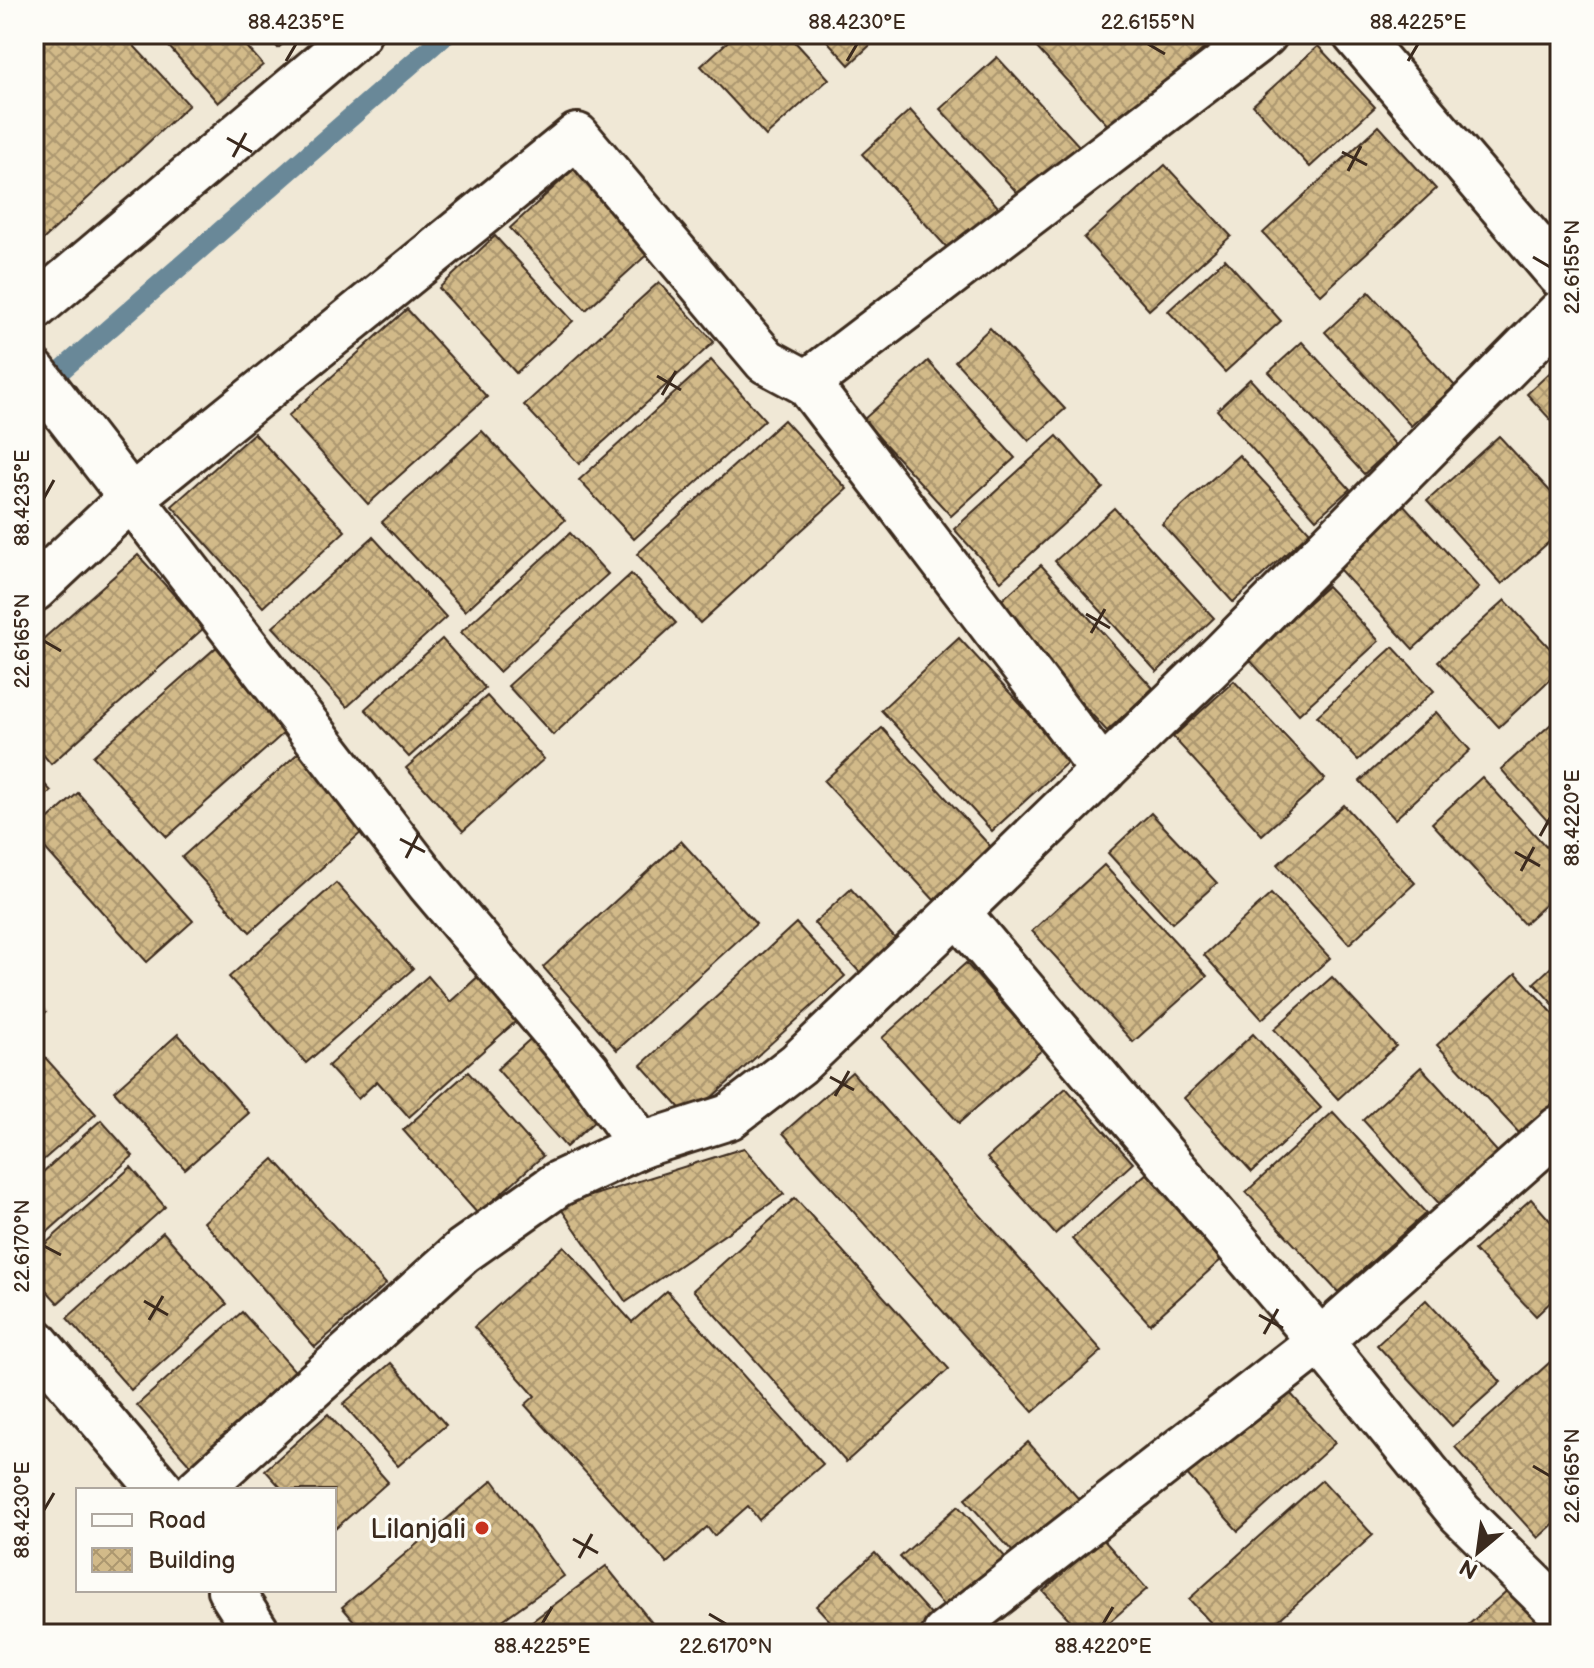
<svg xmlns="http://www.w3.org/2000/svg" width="1594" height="1668" viewBox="0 0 1594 1668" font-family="'Balsamiq Sans',sans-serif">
<defs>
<pattern id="building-cross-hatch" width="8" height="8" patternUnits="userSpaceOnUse" patternTransform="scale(2)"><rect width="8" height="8" fill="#d2ba89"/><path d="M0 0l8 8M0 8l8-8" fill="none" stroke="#ac976f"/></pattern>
</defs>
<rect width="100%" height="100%" fill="#f0e8d6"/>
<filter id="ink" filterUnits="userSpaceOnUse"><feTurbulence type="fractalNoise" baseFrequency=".0125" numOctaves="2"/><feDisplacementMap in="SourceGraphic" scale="16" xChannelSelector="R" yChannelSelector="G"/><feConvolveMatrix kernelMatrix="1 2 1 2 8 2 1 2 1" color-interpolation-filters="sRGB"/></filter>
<g filter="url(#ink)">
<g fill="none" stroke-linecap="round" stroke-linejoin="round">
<polyline stroke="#698898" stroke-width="20" points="40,389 446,34"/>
</g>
<g fill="url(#building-cross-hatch)" stroke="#3b2a1e" stroke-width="2">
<polygon points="34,34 123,34 189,105 34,248"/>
<polygon points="158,34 236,34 263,65 218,103"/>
<polygon points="266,34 294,34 278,48"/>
<polygon points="736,34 788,34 829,79 766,136 701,66"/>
<polygon points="821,34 882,34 849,65"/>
<polygon points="1024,34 1220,34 1113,131"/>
<polygon points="1318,46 1375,107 1310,167 1253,105"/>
<polygon points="997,57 1081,148 1024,200 940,109"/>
<polygon points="910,110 999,208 951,252 862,154"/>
<polygon points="1379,126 1436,189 1321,295 1263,233"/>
<polygon points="1165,165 1231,236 1149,310 1084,238"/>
<polygon points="576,167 652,250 586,310 510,228"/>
<polygon points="495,236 573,321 516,373 439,288"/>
<polygon points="1225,259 1281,321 1225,372 1168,311"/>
<polygon points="659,282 714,342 579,464 524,405"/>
<polygon points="1369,292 1455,386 1411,426 1325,332"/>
<polygon points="407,309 487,397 368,504 288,416"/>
<polygon points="990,328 1065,409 1029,441 955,361"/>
<polygon points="1302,342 1396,445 1364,474 1269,372"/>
<polygon points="711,360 765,420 634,539 579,480"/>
<polygon points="928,361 1015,458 951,516 863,420"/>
<polygon points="1560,363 1560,430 1527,394"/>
<polygon points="1250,379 1350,489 1316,519 1217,410"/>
<polygon points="784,420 847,489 700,623 637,554"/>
<polygon points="482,431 565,520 465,611 382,522"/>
<polygon points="254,433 345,531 263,607 172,506"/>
<polygon points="1057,436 1103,488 1001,581 954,529"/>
<polygon points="1499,436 1560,502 1560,532 1502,584 1427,501"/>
<polygon points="1239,455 1310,532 1233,602 1162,524"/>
<polygon points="1395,495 1479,588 1413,649 1327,556"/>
<polygon points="1114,508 1214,618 1157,672 1055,561"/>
<polygon points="570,533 608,574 499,672 461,632"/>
<polygon points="373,537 446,617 347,707 273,627"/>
<polygon points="138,555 204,628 51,764 34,744 34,647"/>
<polygon points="1041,565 1153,688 1107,731 994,607"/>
<polygon points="631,574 676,623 553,735 508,686"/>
<polygon points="1327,586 1379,641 1299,714 1248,658"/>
<polygon points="1505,600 1560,659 1560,670 1499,727 1438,661"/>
<polygon points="959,638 1071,759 992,831 881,710"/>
<polygon points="442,639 485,688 409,757 365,709"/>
<polygon points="221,643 294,724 167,837 93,756"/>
<polygon points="1393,647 1434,691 1358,760 1317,716"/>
<polygon points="1234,681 1325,779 1262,835 1173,737"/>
<polygon points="487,696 544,759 463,831 406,768"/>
<polygon points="1436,712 1470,750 1395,819 1360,781"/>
<polygon points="1560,716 1560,835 1501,769"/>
<polygon points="882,728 991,847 934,900 824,781"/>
<polygon points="306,746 373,822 250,932 182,857"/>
<polygon points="34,773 51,791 34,806"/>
<polygon points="1482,777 1560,862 1560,891 1524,924 1432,823"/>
<polygon points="78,793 193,921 147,962 34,836 34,832"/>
<polygon points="1344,805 1415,883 1349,944 1277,865"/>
<polygon points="1151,813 1217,883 1172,923 1108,853"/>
<polygon points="681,841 756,924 617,1050 543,967"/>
<polygon points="1104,865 1207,976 1133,1042 1032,931"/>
<polygon points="336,883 413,969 306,1063 229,977"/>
<polygon points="851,889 901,945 865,978 814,923"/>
<polygon points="1271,894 1330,958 1262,1019 1204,955"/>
<polygon points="796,923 845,976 689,1118 641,1065"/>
<polygon points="1560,959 1560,1012 1534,983"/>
<polygon points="966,963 1043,1049 959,1123 882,1038"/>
<polygon points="482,973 522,1016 409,1117 377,1081 358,1099 328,1066 428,976 450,1002"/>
<polygon points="1516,973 1560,1021 1560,1102 1522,1136 1437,1045"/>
<polygon points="1332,977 1396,1046 1338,1099 1274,1029"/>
<polygon points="34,999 46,1012 34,1023"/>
<polygon points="537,1033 606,1111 566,1147 497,1069"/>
<polygon points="178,1034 249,1113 185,1169 114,1091"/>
<polygon points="1253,1034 1321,1108 1252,1172 1184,1098"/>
<polygon points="41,1053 96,1114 34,1168 34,1060"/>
<polygon points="1421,1067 1502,1157 1445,1210 1363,1120"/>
<polygon points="468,1072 543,1156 478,1214 403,1130"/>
<polygon points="852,1072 1102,1351 1033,1412 783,1133"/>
<polygon points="1066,1088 1133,1163 1055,1234 987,1158"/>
<polygon points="1333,1112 1426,1213 1338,1292 1246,1192"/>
<polygon points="101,1120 133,1156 34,1244 34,1180"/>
<polygon points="744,1148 784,1194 626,1302 559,1206"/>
<polygon points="274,1159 386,1284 315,1347 204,1222"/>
<polygon points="1156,1165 1232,1250 1150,1324 1072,1239"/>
<polygon points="131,1167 165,1207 58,1303 34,1277 34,1254"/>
<polygon points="795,1198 949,1369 846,1462 693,1290"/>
<polygon points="1531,1199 1560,1232 1560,1293 1536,1316 1474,1250"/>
<polygon points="163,1232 227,1304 131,1390 67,1318"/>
<polygon points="564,1246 632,1322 667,1291 823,1464 759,1520 748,1506 714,1536 707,1527 667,1563 525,1405 535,1396 474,1327"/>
<polygon points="1426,1300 1501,1382 1452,1426 1377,1345"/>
<polygon points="242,1312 303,1380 198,1474 137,1405"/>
<polygon points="1558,1355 1560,1518 1538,1538 1455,1447"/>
<polygon points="391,1363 446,1425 398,1466 343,1404"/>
<polygon points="1282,1384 1335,1443 1238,1531 1185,1472"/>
<polygon points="328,1414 388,1482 334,1530 334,1490 283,1490 265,1470"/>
<polygon points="1028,1442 1085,1506 1022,1562 965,1499"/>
<polygon points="493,1480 564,1576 483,1634 365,1634 342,1607"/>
<polygon points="1322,1480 1373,1535 1263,1634 1221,1634 1189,1599"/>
<polygon points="958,1506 1008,1560 950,1613 900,1557"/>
<polygon points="1102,1538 1147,1589 1096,1634 1083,1634 1043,1591"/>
<polygon points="875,1553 933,1617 914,1634 842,1634 816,1606"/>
<polygon points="606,1566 661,1634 515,1634"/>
<polygon points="1510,1588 1552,1634 1458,1634"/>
</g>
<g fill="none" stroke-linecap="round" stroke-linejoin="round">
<defs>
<g id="minor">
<polyline points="1355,34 1560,275"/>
<polyline points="34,308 358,34"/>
<polyline points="1560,313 1224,653 957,912 1320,1341 1560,1128"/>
<polyline points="34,372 429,883 588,1071 641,1145 558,1184 463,1251 198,1490"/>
<polyline points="807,383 1265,34"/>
<polyline points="34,589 132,497 577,136 766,361 807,383 1103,771"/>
<polyline points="641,1145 729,1117 798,1064 957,912"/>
<polyline points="34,1340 161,1490"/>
<polyline points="230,1590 258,1634"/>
<polyline points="945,1634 1320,1341 1460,1513 1560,1611"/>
</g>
</defs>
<use href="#minor" stroke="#3b2a1e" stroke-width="50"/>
<use href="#minor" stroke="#fdfcf7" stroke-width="44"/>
</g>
</g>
<path fill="none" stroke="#3b2a1e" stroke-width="3" d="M1148,44L1165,54M286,61L296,44M847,61L857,44M1408,61L1418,44M227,138L252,152M1342,152L1367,165M233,157L246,133M1348,171L1361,146M1533,257L1550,267M657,376L681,390M662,395L676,371M44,498L54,480M1086,614L1110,628M1091,633L1105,609M44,641L61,651M1540,836L1550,818M400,839L425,852M1515,852L1540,866M406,858L419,833M1521,871L1534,847M830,1077L854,1090M835,1096L849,1071M44,1246L61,1255M144,1301L168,1315M1259,1315L1283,1328M149,1320L163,1296M1264,1334L1278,1309M1533,1466L1550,1476M44,1510L54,1493M573,1539L598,1553M579,1558L592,1534M709,1614L726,1624M542,1624L552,1607M1103,1624L1113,1607"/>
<circle fill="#c8321e" stroke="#fdfcf7" stroke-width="3" cx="482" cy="1528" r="8"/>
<g text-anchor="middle" stroke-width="7" stroke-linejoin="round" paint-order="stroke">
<g font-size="28" fill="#3b2a1e" stroke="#fdfcf7" text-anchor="end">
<text x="466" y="1538">Lilanjali</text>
</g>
</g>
<rect width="1594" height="1668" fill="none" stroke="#fdfcf7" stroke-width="88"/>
<rect x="76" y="1488" width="260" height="104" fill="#fdfcf7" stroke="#afa8a0" stroke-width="2"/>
<rect x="92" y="1514" width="40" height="12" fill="#fdfcf7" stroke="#afa8a0" stroke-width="2"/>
<text x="148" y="1528" font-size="24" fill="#3b2a1e">Road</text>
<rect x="92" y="1548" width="40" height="24" fill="url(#building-cross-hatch)" stroke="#afa8a0" stroke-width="2"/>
<text x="148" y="1568" font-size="24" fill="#3b2a1e">Building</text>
<g transform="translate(1478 1552) rotate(209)" stroke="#fdfcf7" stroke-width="6" paint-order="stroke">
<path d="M0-6L14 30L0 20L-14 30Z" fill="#3b2a1e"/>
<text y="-12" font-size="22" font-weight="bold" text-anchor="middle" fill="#3b2a1e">N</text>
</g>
<rect x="44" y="44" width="1506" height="1580" fill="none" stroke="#3b2a1e" stroke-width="3"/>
<g font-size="20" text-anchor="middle" fill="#3b2a1e">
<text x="296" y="29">88.4235°E</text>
<text x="857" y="29">88.4230°E</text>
<text x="1148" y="29">22.6155°N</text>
<text x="1418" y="29">88.4225°E</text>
<text transform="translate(1572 267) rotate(-90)" y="7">22.6155°N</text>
<text transform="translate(22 498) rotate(-90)" y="7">88.4235°E</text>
<text transform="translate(22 641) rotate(-90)" y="7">22.6165°N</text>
<text transform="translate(1572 818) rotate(-90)" y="7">88.4220°E</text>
<text transform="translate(22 1246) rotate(-90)" y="7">22.6170°N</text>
<text transform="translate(1572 1476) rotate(-90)" y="7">22.6165°N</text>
<text transform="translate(22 1510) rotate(-90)" y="7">88.4230°E</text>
<text x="542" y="1653">88.4225°E</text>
<text x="726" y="1653">22.6170°N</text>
<text x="1103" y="1653">88.4220°E</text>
</g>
</svg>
